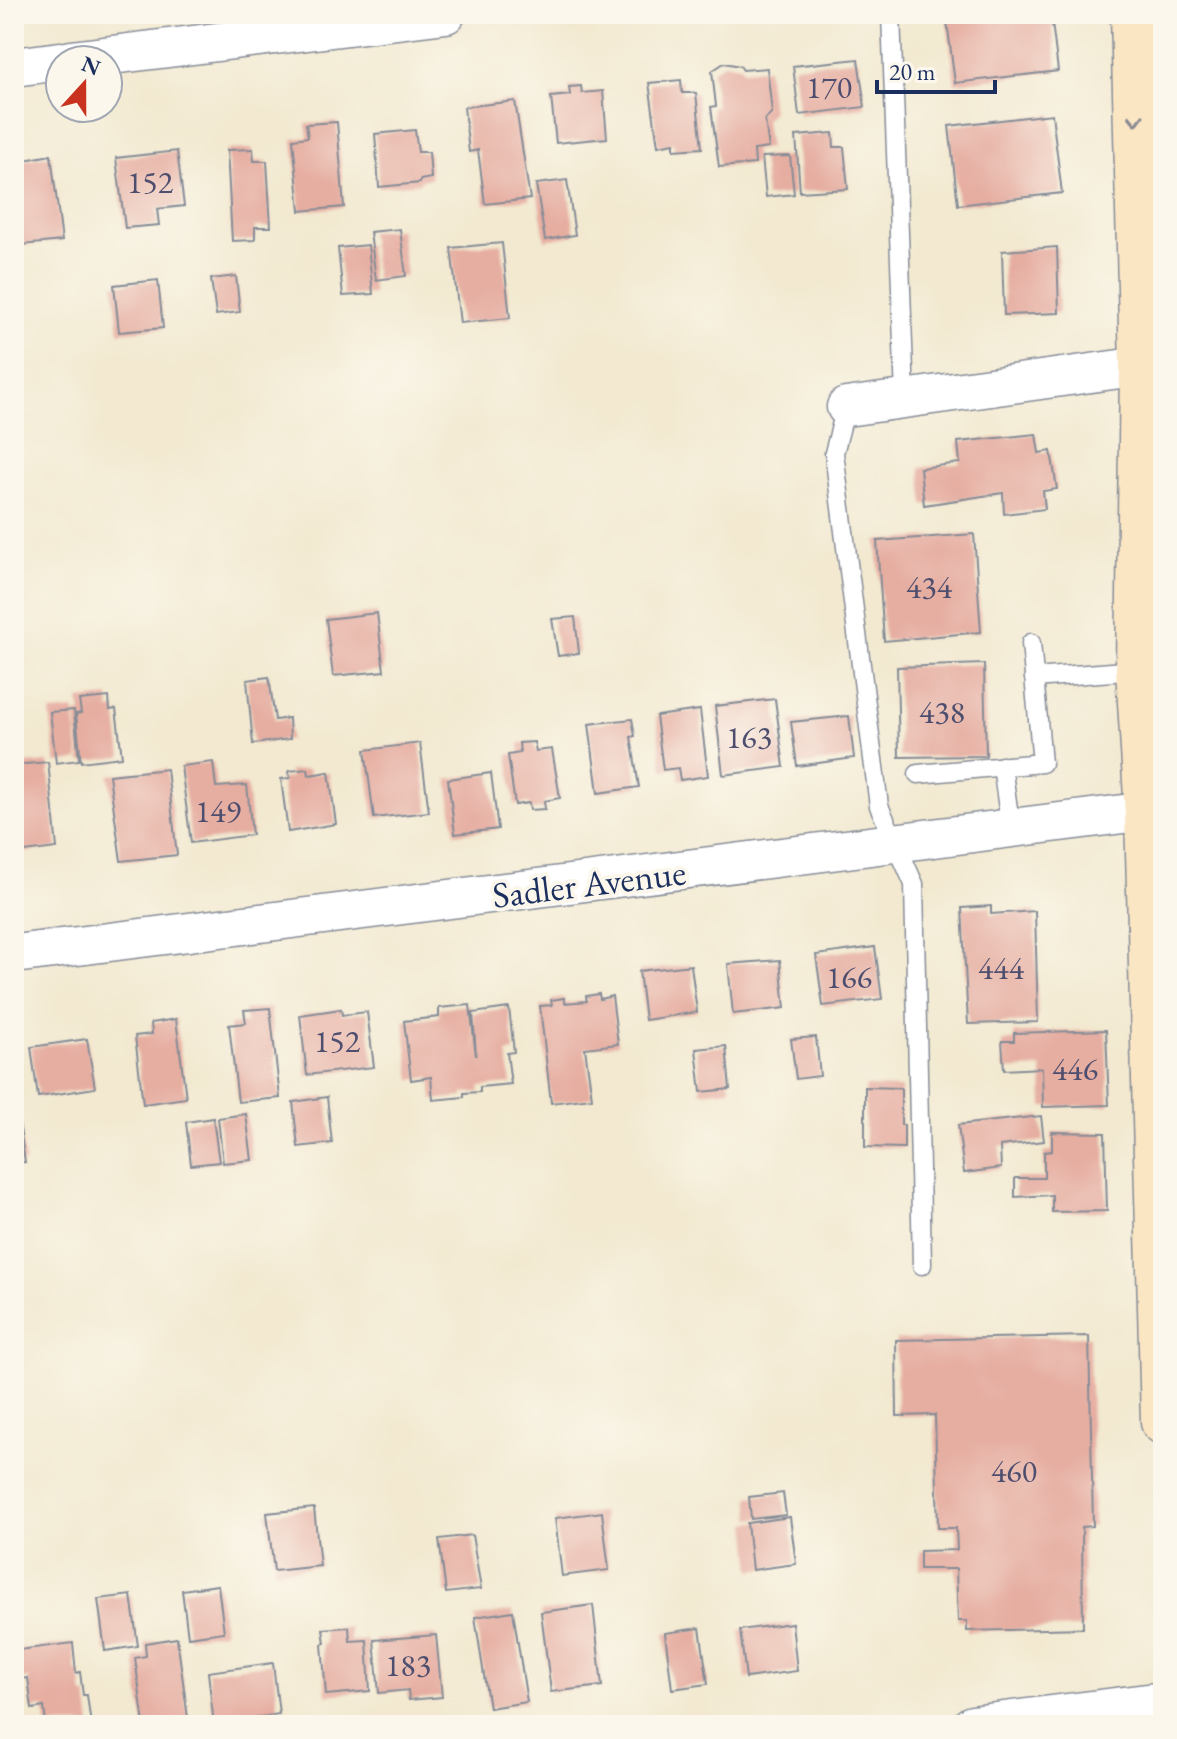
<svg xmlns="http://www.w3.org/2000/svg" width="1177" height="1739" viewBox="0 0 1177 1739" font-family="'EB Garamond',serif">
<rect width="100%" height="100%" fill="#fbf7ec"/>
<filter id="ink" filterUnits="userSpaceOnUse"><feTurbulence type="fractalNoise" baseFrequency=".0125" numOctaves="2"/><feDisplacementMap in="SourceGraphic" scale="16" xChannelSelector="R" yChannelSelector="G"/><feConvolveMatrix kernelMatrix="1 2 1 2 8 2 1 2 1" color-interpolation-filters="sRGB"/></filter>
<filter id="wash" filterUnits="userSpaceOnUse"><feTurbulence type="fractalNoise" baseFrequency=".006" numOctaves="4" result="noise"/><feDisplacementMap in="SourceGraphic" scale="32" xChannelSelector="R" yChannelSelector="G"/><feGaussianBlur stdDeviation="1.8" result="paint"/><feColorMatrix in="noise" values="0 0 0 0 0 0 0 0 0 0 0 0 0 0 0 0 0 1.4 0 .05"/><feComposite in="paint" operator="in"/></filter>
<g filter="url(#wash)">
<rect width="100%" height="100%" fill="#f2e9d0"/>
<g id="blocks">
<g fill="#e6ada1">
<polygon points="946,14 1051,14 1058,71 955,83"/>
<polygon points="858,59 865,107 799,115 793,66"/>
<polygon points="724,63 740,66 743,70 767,68 772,112 765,120 769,148 754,150 755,164 719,167 711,107 716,106 712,71"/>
<polygon points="681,80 682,93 696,93 702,148 674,150 674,143 658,146 649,83"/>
<polygon points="581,86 582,93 603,91 607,138 556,143 551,97 570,95 569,87"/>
<polygon points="515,101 530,199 485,204 478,150 469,152 464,107"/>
<polygon points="1052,114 1062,193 958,205 949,126"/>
<polygon points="337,122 344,207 300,211 293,139 308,137 306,124"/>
<polygon points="415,130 418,152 429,152 431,178 420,180 420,183 379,187 375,134"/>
<polygon points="833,133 834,147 844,147 848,189 800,192 796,136"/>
<polygon points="253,149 254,161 267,161 271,227 255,227 255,240 232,241 227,150"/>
<polygon points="177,151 184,206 157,209 159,225 125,228 116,158"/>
<polygon points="51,155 62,241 22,245 14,187 14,162"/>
<polygon points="790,156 794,194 766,197 762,157"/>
<polygon points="567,180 575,235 545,240 536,184"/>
<polygon points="400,229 406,276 376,280 370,232"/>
<polygon points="502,243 510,318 460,323 451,248"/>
<polygon points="368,245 373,294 343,296 338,248"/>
<polygon points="1057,247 1059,313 1004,315 1002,251"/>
<polygon points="236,276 240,312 216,315 211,279"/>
<polygon points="158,280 163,328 119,332 114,285"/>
<polygon points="1036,434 1039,453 1051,451 1057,489 1043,491 1045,509 1004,514 1003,493 924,505 920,468 960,463 958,442"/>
<polygon points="974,534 981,632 884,641 877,541"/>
<polygon points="377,613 384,671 333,676 326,619"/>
<polygon points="575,617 579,653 558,656 552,619"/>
<polygon points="984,664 986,756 899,757 897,667"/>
<polygon points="269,677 275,720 289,718 290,739 253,744 247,680"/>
<polygon points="109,697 110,710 116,709 122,757 81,762 76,714 81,713 79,700"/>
<polygon points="775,699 784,767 723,775 715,706"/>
<polygon points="74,710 79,760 56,763 50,712"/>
<polygon points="700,710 708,776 680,780 678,768 663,770 656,716"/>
<polygon points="849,716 854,758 797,766 791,722"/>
<polygon points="632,719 635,736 631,737 639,787 598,793 589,724"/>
<polygon points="534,742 536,751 552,749 560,798 544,801 545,809 530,810 529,803 515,805 508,755 520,753 519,743"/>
<polygon points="420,743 429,812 374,818 365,750"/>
<polygon points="48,762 57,848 17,853 14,824 14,765"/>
<polygon points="213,762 216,787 247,785 252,835 191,843 181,766"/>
<polygon points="167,769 177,855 121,861 109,775"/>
<polygon points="308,769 309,775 329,772 336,824 288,832 281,779 290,778 289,771"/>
<polygon points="491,773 498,829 455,834 448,779"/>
<polygon points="991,906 991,914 1035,911 1038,1022 968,1024 962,908"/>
<polygon points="875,947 882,999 823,1006 816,955"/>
<polygon points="780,960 785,1008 733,1014 728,964"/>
<polygon points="691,965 697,1012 645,1020 639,971"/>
<polygon points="599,994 600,999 612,996 618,1044 585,1048 592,1098 551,1103 540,1006 552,1005 551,1000 564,998 565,1003 587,1001 586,996"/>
<polygon points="470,1005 476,1056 473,1013 509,1008 514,1052 507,1053 511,1084 480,1087 480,1092 464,1093 464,1097 433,1100 431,1077 411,1080 404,1021 439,1017 439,1008"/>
<polygon points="270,1008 280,1098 238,1102 229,1025 246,1023 244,1010"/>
<polygon points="341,1009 342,1015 367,1012 374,1067 307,1075 300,1015"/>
<polygon points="176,1019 186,1098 143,1104 135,1036 152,1034 151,1023"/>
<polygon points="1106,1030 1109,1105 1043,1107 1042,1068 1004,1070 1002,1041 1014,1041 1014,1033"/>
<polygon points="816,1037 820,1076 796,1079 791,1039"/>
<polygon points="87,1039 95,1088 38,1097 31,1047"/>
<polygon points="726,1046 730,1089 701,1092 696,1049"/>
<polygon points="865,1087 901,1088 901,1125 904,1125 904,1148 865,1147"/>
<polygon points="14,1088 25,1162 14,1163"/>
<polygon points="327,1097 332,1143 298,1147 293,1102"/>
<polygon points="246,1114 252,1160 223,1163 218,1118"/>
<polygon points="1041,1116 1044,1141 1000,1146 1001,1168 964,1173 958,1125"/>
<polygon points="213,1118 219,1162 191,1165 186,1122"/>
<polygon points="1052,1132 1105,1133 1107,1211 1052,1212 1052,1195 1015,1197 1015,1178 1044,1178 1044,1152 1052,1151"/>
<polygon points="1089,1336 1093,1526 1082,1527 1083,1628 967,1631 967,1621 958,1621 956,1569 920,1569 920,1551 957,1550 956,1528 938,1528 935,1415 897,1416 896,1340"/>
<polygon points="783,1493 786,1515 751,1519 749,1497"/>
<polygon points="314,1508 320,1566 274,1571 267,1513"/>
<polygon points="602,1512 609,1570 562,1576 555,1518"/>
<polygon points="790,1517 796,1564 752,1570 747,1523"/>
<polygon points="472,1535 481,1589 446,1593 439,1539"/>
<polygon points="218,1585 224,1632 188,1637 182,1590"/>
<polygon points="131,1595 138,1646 105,1651 98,1599"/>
<polygon points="593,1605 602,1686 551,1692 541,1612"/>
<polygon points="513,1611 527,1702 489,1708 475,1617"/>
<polygon points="792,1623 797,1671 746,1678 740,1630"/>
<polygon points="349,1627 350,1641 367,1640 370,1691 326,1695 322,1644 325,1643 323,1629"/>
<polygon points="700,1628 708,1684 672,1689 665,1633"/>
<polygon points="436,1635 442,1697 409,1700 408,1690 379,1693 374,1640"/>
<polygon points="177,1638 189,1725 144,1725 135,1658 146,1656 145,1643"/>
<polygon points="73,1643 76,1673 80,1672 83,1695 87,1695 91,1725 46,1725 44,1707 32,1709 28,1678 21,1679 18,1650"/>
<polygon points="273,1663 279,1714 248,1719 249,1725 214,1725 208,1672"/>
</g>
</g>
</g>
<g filter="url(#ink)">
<use href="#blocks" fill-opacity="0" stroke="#868c97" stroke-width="2"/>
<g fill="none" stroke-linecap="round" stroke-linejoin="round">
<defs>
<g id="lane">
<polyline points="891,14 905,399"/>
<polyline points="846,407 834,453 879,806 914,884 922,1265"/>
<polyline points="1034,678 1138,670"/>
<polyline points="1002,766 1011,830"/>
<polyline points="918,774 1042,763 1031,643"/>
</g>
<g id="street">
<polyline points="71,60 446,14"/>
<polyline points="14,67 60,61"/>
<polyline points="846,407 1163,363"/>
<polyline points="14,954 1163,809"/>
<polyline points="972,1725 1163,1701"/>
</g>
<polyline id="secondary" points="1133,14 1142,367 1138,670 1147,813 1163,1422"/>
</defs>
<use href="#lane" stroke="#868c97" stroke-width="21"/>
<use href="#street" stroke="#868c97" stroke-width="41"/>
<use href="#secondary" stroke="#868c97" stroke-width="47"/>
<use href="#lane" stroke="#fff" stroke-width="18"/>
<use href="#street" stroke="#fff" stroke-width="38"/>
<use href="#secondary" stroke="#fbe6c4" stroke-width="44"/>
</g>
<defs><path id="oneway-chevron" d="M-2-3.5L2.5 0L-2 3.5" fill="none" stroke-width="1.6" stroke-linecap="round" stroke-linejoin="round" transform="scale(2)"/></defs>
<use stroke="#8b8a91" href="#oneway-chevron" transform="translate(1136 120) rotate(89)"/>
</g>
<g text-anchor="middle" stroke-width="8" stroke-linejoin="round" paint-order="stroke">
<g font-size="32" fill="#4e4e6f">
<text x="829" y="98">170</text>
<text x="150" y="193">152</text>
<text x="929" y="598">434</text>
<text x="942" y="723">438</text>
<text x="749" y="748">163</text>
<text x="218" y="822">149</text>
<text x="1001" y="979">444</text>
<text x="849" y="988">166</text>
<text x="337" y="1052">152</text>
<text x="1075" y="1080">446</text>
<text x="1014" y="1482">460</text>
<text x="408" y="1676">183</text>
</g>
<g font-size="36" fill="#1b2f5e" stroke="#fbf7ec">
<text transform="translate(589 883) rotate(-7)" y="13">Sadler Avenue</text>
</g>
</g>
<rect width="1177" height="1739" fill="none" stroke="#fbf7ec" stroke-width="48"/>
<g transform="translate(84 84) rotate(21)"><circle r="38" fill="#fbf7ec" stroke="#a1a7b3" stroke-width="2"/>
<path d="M0-6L14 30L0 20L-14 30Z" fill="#c8321e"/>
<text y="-12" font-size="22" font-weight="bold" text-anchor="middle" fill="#1b2f5e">N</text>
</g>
<path d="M877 80v12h118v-12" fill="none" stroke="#1b2f5e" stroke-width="4"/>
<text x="889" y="80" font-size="24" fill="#1b2f5e" stroke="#fbf7ec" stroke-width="6" paint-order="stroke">20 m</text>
</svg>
